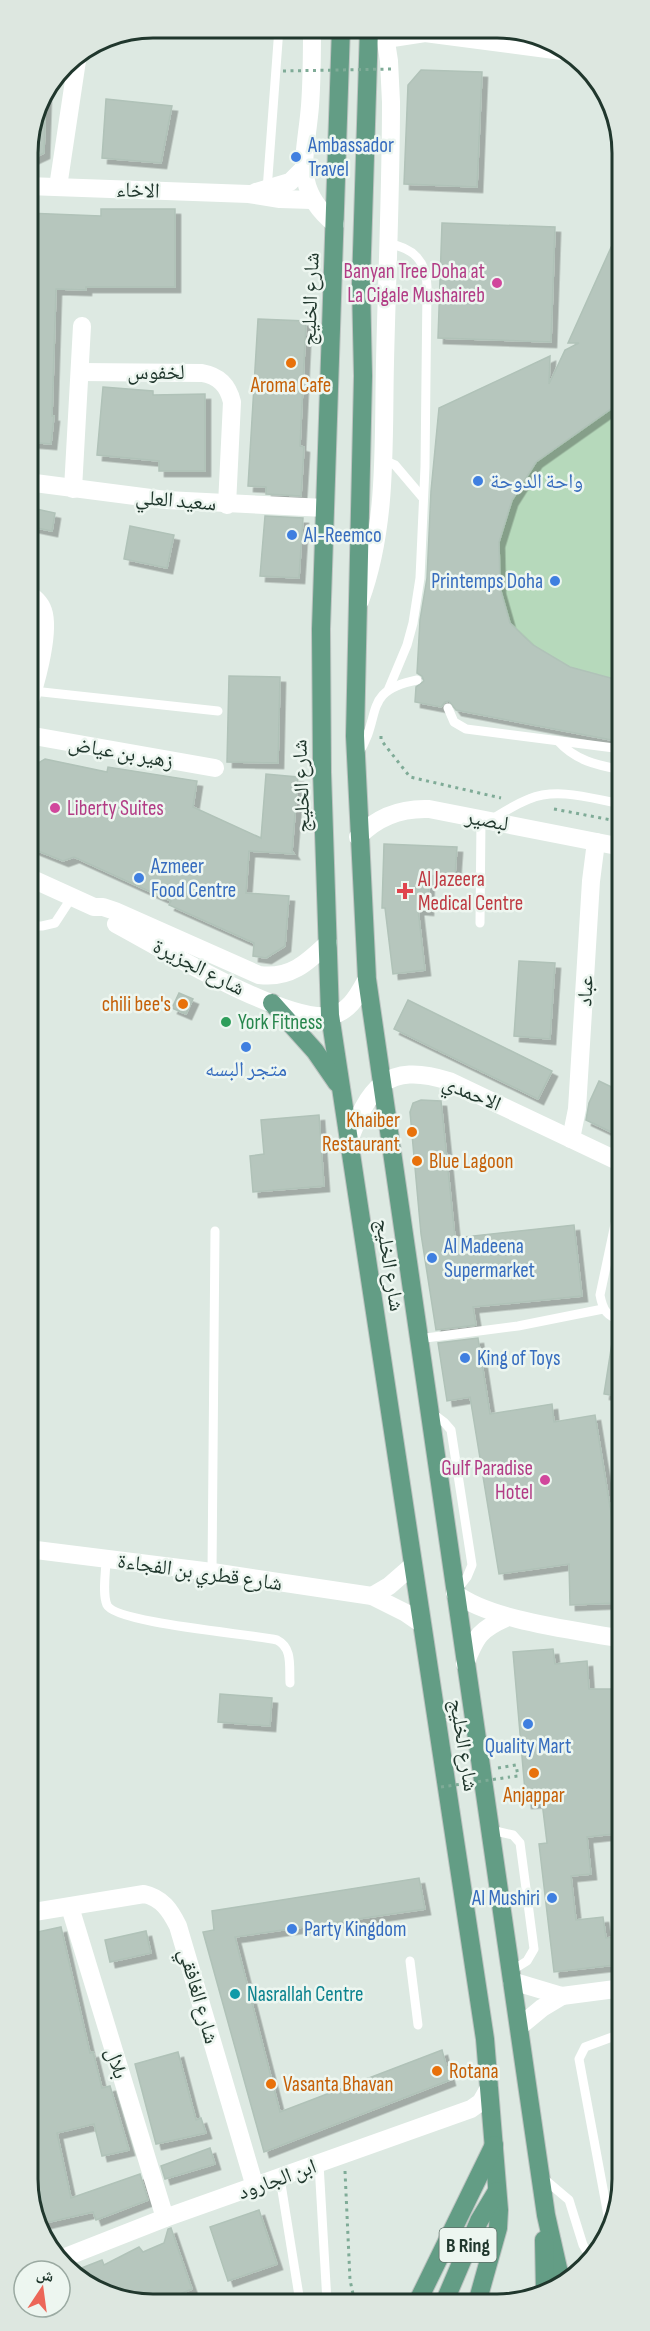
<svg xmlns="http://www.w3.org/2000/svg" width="650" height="2331" viewBox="0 0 650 2331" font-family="'Sofia Sans Condensed','Noto Naskh Arabic',sans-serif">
<defs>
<filter id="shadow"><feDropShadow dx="5.5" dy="5.5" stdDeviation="0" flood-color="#0004"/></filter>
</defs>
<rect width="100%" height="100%" fill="#dde9e2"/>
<polygon fill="#b6d9bb" points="622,401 622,681 570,667 533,645 510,623 500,588 499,542 512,500 536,462"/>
<g fill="#b6c6bd" stroke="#b0c2b8" stroke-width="1.5" filter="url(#shadow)">
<polygon points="421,70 482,72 477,187 404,184 408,85"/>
<polygon points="46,90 44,153 27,161 27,145 37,104"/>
<polygon points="106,99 172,106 161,163 102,158"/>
<polygon points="101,209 175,209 175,287 86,287 86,290 56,289 52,416 54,416 51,444 27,442 27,213 101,216"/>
<polygon points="442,223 555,227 551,342 438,338"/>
<polygon points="622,223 622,401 536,462 512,500 499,542 500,588 510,623 533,645 570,667 622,681 622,742 456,710 449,701 445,702 441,707 415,702 416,687 424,681 422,676 417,673 420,620 427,578 431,491 439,408 550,356 549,384 565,350 579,343 568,343"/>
<polygon points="258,319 306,321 300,446 304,447 301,496 266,494 266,487 248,486"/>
<polygon points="103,387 153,391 153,395 205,394 205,471 159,471 159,461 97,455"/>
<polygon points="27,507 55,513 52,531 27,526"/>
<polygon points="265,516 303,518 299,578 260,576"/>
<polygon points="130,526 174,535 167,568 124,559"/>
<polygon points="229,676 280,677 278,763 227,762"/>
<polygon points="45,759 107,772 108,767 197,781 193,807 261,838 266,774 298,777 292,851 294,854 249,851 246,893 289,896 285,946 266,958 253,956 254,943 169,905 171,901 74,857 63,861 28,847 28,769"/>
<polygon points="384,844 457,847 455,875 429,874 428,910 418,909 425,970 393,974 385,908 382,908"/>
<polygon points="519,961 555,963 550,1039 514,1036"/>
<polygon points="179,993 193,999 186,1014 172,1008"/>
<polygon points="408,1000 552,1071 538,1099 394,1029"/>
<polygon points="599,1081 622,1092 622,1137 586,1120 589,1103"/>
<polygon points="421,1100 441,1101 455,1238 574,1225 582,1296 473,1307 476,1325 436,1330 421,1234 410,1112 413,1103"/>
<polygon points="319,1115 324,1186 253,1192 250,1156 264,1154 261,1120"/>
<polygon points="614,1330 622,1331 622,1397 604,1394"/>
<polygon points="478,1338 490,1414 552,1404 554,1422 595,1415 615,1537 617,1603 570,1605 569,1564 499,1574 470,1397 447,1401 438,1343"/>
<polygon points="553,1649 555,1664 587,1661 589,1689 623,1689 623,1833 587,1837 591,1874 571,1876 576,1920 603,1917 606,1938 623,1936 623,1964 554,1972 539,1844 547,1843 542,1802 526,1803 513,1652"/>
<polygon points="220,1694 272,1698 270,1726 218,1722"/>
<polygon points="419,1878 425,1909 235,1937 280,2112 442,2050 450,2080 264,2152 203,1932 214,1930 212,1911"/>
<polygon points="61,1927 90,2053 93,2052 102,2088 110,2086 129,2150 102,2156 94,2124 57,2133 71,2198 140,2174 148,2200 96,2220 93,2212 41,2224 28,2195 28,1934"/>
<polygon points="146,1931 151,1953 110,1962 105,1940"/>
<polygon points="178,2052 196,2120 201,2118 206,2133 156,2144 135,2064"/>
<polygon points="210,2148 215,2164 165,2179 161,2166"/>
<polygon points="259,2210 277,2264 228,2281 210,2227"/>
<polygon points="171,2228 192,2289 161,2302 128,2302 74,2271 102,2260 104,2265 139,2247 143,2252 164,2243 168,2229"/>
</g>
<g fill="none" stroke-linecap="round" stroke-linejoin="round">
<defs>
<g id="primary">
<polyline points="341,28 321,629 322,772 330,1015 485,2039 499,2210 498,2228 477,2303"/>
<polyline points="369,28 361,284 363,376 355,736 367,979 529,2098 546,2215 562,2286"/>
<polyline points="272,1003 315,1051 337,1083"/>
<polyline points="544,2240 545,2292"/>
<polyline points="417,2303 494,2145"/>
<polyline points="444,2303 479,2221 497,2191"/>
</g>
</defs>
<use href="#primary" stroke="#bcc3c0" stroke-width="20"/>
<g stroke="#7fab97" stroke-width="3" stroke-dasharray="3 4.5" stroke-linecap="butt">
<polyline points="381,736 381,740 410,777 501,798"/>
<polyline points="554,809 622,822"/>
<polyline points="498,1768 516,1765 518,1776 510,1777"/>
<polyline points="345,2171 350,2280 353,2294 368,2301 379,2302"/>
</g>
<g stroke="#fff" stroke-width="9">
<polyline points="267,190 279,28"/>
<path d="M388,244C413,247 427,262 427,287L425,467L420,578L413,623L407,645L389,688"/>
<polyline points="383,460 395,465 423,498"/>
<polyline points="33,691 218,711"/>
<polyline points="448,708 454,722 466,729 622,749"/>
<path d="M558,741C576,761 597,765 622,770"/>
<path d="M358,754C383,716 361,691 417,680"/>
<path d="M492,819C504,812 516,804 529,799C558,787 593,799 622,804"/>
<polyline points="480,923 481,819"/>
<polyline points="28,926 42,926 55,923 72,897"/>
<path d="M622,1191L600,1295C603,1311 607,1316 622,1321"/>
<polyline points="418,1339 518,1326 603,1309"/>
<polyline points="432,1413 444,1422 451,1430 472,1565 467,1577 456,1591"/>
<path d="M106,1559C106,1572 102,1593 107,1605C115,1623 251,1634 277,1640C293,1648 289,1667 290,1683"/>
<polyline points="212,1572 215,1231"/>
<polyline points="491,1830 513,1835 520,1843 534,1949 527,1961 511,1971"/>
<polyline points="410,1961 418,2025"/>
<polyline points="616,2036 623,2090"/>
<polyline points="319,2164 327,2302"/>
<polyline points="280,2178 300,2302"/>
<polyline points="543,2178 569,2200 583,2245 592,2260"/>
<polyline points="609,2221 579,2059 585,2047 623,2033"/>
</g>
<g stroke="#fff" stroke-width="18">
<path d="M312,28C312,54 312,80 310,106C306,156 291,188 335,224"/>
<polyline points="386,39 425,33 562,51"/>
<polyline points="27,186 249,194 280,199 312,200"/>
<polyline points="58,187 78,54"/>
<polyline points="256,192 290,182 304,168"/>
<path d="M80,372L202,373C219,376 228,385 232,402L227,505"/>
<polyline points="27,482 166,500 325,508"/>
<polyline points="73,489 82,326"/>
<path d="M27,593C36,598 42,604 44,614C49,638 35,686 27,710"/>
<path d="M360,601C388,525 383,442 385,362C387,275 391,189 391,102L389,61L384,29"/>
<polyline points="28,735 215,768"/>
<path d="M358,837C378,816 401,808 429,809L622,847"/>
<path d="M28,877L94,907H103L115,911L259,975C290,979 307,963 328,943"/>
<path d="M116,924C161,948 283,1022 329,1016C349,1013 358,995 367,979"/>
<polyline points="571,1139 577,1109 591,881 596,842"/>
<path d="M348,1144C368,1088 386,1061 449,1081L622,1163"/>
<path d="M455,1593C491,1621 576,1630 623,1639"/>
<path d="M465,1664C476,1636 480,1629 508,1617"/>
<polyline points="70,1907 165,2218"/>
<path d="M28,1913L144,1894C162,1898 170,1910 178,1926L255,2187"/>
<polyline points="512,1981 562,1996 623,1988"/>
<polyline points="519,2027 542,2008 562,1996"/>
<polyline points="58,2260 165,2218 471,2109 481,2102 489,2088"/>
</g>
<g stroke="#fff" stroke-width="18">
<polyline points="28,1549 212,1572 372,1596 406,1613 422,1624"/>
<polyline points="372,1596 389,1586 412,1566"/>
</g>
<use href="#primary" stroke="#639d85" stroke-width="18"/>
<g stroke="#7fab97" stroke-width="3" stroke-dasharray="3 4.5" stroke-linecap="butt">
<polyline points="283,71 393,69"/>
<polyline points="441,1787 510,1777"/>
</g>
</g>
<g fill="#3f7fe0" stroke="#edf6f0" stroke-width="2">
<circle cx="296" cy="157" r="6"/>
<circle cx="478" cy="481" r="6"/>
<circle cx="292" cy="535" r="6"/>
<circle cx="555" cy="581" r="6"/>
<circle cx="139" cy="878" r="6"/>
<circle cx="246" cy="1047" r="6"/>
<circle cx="432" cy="1258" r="6"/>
<circle cx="465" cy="1358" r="6"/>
<circle cx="528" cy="1724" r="6"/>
<circle cx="552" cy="1898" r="6"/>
<circle cx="292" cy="1929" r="6"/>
</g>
<g fill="#d1479c" stroke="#edf6f0" stroke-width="2">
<circle cx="497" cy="283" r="6"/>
<circle cx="55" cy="808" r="6"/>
<circle cx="545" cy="1480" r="6"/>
</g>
<g fill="#e8710a" stroke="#edf6f0" stroke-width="2">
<circle cx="291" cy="363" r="6"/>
<circle cx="183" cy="1004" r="6"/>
<circle cx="412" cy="1132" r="6"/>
<circle cx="417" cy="1161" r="6"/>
<circle cx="534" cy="1773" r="6"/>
<circle cx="437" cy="2071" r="6"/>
<circle cx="271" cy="2084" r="6"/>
</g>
<path fill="#e0444e" stroke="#edf6f0" stroke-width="2" d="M402 882h6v6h6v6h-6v6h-6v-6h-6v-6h6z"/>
<circle fill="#2e9e5b" stroke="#edf6f0" stroke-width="2" cx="226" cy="1022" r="6"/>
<circle fill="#0f9aa8" stroke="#edf6f0" stroke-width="2" cx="235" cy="1994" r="6"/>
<g text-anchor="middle" stroke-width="5" stroke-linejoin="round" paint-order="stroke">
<rect fill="#edf6f0" stroke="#5e7068" stroke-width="1.5" x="439.5" y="2228" width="57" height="34" rx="4.5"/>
<g font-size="20" font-weight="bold" fill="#20372d">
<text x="468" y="2252">B Ring</text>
</g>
<g font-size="21" fill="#366cbe" stroke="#edf6f0" text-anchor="start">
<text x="308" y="152">Ambassador<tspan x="308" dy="24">Travel</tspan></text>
<text x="490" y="488">واحة الدوحة</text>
<text x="304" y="542">Al-Reemco</text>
<text x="543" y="588" text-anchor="end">Printemps Doha</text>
<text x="151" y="873">Azmeer<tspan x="151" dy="24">Food Centre</tspan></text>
<text x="246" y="1076" text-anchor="middle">متجر البسه</text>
<text x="444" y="1253">Al Madeena<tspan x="444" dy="24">Supermarket</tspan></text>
<text x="477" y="1365">King of Toys</text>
<text x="528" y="1753" text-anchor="middle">Quality Mart</text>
<text x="540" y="1905" text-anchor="end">Al Mushiri</text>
<text x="304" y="1936">Party Kingdom</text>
</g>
<g font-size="21" fill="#20372d" stroke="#edf6f0">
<text transform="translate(138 190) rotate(2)" y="7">الاخاء</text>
<text transform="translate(310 299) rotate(-88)" y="7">شارع الخليج</text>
<text x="156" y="379">لخفوس</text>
<text transform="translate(176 500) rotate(5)" y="7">سعيد العلي</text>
<text transform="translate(121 752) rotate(10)" y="7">زهير بن عياض</text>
<text transform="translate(301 786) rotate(-92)" y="7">شارع الخليج</text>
<text transform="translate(487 820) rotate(11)" y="7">لبصير</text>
<text transform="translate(199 967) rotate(27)" y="7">شارع الجزيرة</text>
<text transform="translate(585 991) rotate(-87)" y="7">عباد</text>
<text transform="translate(472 1093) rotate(23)" y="7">الاحمدي</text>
<text transform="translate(390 1265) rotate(81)" y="7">شارع الخليج</text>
<text transform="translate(200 1572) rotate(8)" y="7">شارع قطري بن الفجاءة</text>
<text transform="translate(464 1745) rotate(81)" y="7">شارع الخليج</text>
<text transform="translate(199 1996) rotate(74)" y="7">شارع الغافقي</text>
<text transform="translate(117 2063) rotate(73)" y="7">بلال</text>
<text transform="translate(277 2179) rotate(-20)" y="7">ابن الجارود</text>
</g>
<g font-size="21" fill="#b23c85" stroke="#edf6f0" text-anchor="end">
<text x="485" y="278">Banyan Tree Doha at<tspan x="485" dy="24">La Cigale Mushaireb</tspan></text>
<text x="67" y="815" text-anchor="start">Liberty Suites</text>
<text x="533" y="1475">Gulf Paradise<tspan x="533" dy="24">Hotel</tspan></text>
</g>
<g font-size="21" fill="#c56008" stroke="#edf6f0" text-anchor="start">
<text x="291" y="392" text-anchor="middle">Aroma Cafe</text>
<text x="171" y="1011" text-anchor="end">chili bee's</text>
<text x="400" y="1127" text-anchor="end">Khaiber<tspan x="400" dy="24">Restaurant</tspan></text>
<text x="429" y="1168">Blue Lagoon</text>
<text x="534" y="1802" text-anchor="middle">Anjappar</text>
<text x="449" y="2078">Rotana</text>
<text x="283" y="2091">Vasanta Bhavan</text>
</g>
<g font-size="21" fill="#be3a42" stroke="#edf6f0" text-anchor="start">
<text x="418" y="886">Al Jazeera<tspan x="418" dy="24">Medical Centre</tspan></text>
</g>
<g font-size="21" fill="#27864d" stroke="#edf6f0" text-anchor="start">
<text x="238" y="1029">York Fitness</text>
</g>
<g font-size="21" fill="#0d838f" stroke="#edf6f0" text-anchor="start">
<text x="247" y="2001">Nasrallah Centre</text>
</g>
</g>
<path d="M0 0H650V2331H0ZM153 38H497A115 115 0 0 1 612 153V2179A115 115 0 0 1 497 2294H153A115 115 0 0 1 38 2179V153A115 115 0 0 1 153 38Z" fill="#dde7e0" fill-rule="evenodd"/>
<path fill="none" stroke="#20372d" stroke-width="3" d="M153 38H497A115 115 0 0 1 612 153V2179A115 115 0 0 1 497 2294H153A115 115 0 0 1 38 2179V153A115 115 0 0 1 153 38Z"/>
<g transform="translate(42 2289) rotate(13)"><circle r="28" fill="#edf6f0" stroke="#9baaa2" stroke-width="1.5"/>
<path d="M0-4.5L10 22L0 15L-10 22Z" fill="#ec6658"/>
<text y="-9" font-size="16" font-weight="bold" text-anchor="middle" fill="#20372d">ش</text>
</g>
</svg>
